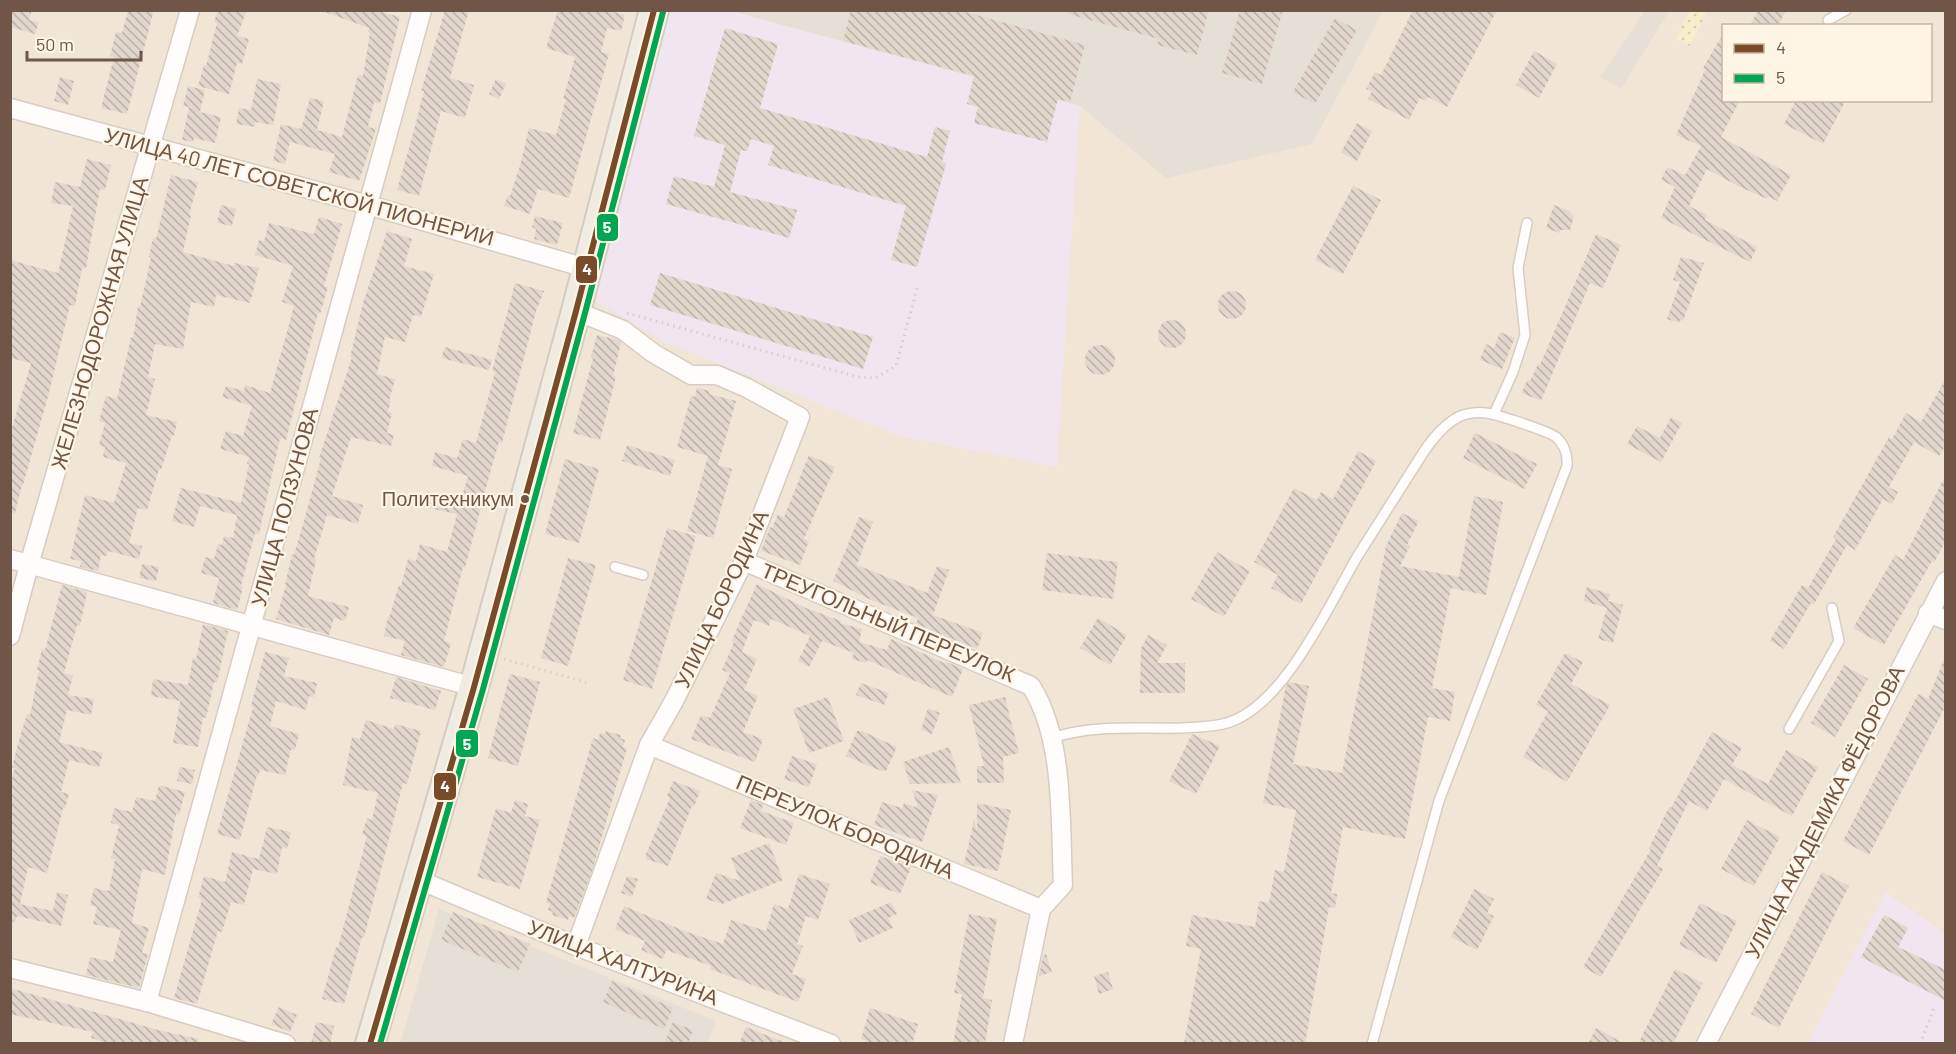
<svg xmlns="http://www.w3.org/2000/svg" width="1956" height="1054" viewBox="0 0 1956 1054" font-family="Barlow,sans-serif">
<defs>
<pattern id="sand-dots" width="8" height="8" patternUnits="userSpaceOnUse" patternTransform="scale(1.5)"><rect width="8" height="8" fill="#f8eecd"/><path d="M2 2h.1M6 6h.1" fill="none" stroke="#d8ceb1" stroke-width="1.8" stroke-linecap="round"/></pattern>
<pattern id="building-back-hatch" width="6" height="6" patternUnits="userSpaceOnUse" patternTransform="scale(1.5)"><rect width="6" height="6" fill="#e1d7cd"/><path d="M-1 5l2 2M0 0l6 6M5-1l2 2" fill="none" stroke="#bbb1a8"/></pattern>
</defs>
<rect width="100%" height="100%" fill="#f5efe5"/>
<path fill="#f1e5d5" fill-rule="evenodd" d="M11,11H1945V1043H11ZM1724,26H1930V100H1724Z"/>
<g fill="#e6dfd6">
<polygon points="731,11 1383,11 1312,144 1166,178 1080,106"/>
<polygon points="1645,11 1669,11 1621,89 1600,77"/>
<polygon points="439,909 716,1021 707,1043 400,1044"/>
</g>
<g fill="#f1e5ef">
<polygon points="671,11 731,11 1080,106 1057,467 899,436 662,341 590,298"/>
<polygon points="1885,892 1945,933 1945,1043 1808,1044"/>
</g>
<polygon fill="url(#sand-dots)" points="1690,11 1707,11 1690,46 1675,39"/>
<g fill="url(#building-back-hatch)">
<polygon points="10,10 32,10 29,20 39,22 35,34 10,27"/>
<polygon points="128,10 154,10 127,114 101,108 114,57 110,56 116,32 122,33"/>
<polygon points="218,10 247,10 237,36 249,39 242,64 237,63 229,94 198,86 204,65 206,66 217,23 214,22"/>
<polygon points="325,10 374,10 400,17 380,104 374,102 368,127 376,129 359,181 329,172 335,154 290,142 285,164 273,161 281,124 301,129 310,98 324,101 317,130 342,137 358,75 363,76 370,33 368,32 369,28 325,12"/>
<polygon points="445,10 469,10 450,78 474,85 465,118 441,111 419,196 397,190 414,130 424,91 421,91"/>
<polygon points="558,10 607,10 625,15 621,31 607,28 601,52 609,54 569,198 538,189 530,214 504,206 508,195 510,196 520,166 529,128 556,135 566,99 563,99 575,57 546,48"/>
<polygon points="851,10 958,10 1085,45 1070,102 1058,99 1047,142 974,123 978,107 967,104 974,76 843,41"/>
<polygon points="1068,10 1209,10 1197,55 1157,45 1159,39 1068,14"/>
<polygon points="1240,10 1283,10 1262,84 1222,73"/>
<polygon points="1413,10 1497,10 1447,107 1428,97 1426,101 1420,98 1409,120 1368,99 1372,91 1366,89 1375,72 1381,75"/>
<polygon points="1758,10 1786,10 1778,26 1750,26"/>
<polygon points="1335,18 1357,30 1315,104 1293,92"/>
<polygon points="725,28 778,44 760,108 927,157 935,127 950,131 942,162 946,164 917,267 891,260 906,206 768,165 774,146 751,139 747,151 741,150 730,192 797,210 789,238 666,204 674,176 714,187 725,145 694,136"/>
<polygon points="1724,32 1724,100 1740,100 1721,137 1791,175 1777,201 1768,196 1767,199 1738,186 1707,169 1689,206 1707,215 1705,220 1757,247 1750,262 1661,218 1675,187 1661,180 1667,167 1685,175 1701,146 1676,135 1705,70 1703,68"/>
<polygon points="1534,51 1557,64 1539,98 1516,85"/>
<polygon points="60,77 74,81 68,105 54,101"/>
<polygon points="257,79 281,84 273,125 255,122 255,127 236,124 239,108 251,110"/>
<polygon points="496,79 506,84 499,99 489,94"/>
<polygon points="188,86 205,90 200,112 221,117 215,143 194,138 193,142 182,140 189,107 183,106"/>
<polygon points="1796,100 1846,100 1823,144 1784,124"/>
<polygon points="1357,123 1372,131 1357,161 1341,152"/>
<polygon points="87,159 111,165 105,190 100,189 86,268 82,268 75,306 70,305 49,393 23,485 22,485 15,513 10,512 10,435 31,363 10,358 10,260 58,273 73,206 51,203 55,182 80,187"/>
<polygon points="171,175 198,182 189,215 191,215 183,252 234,266 235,263 259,268 250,303 216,295 214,307 191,302 183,349 155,344 148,377 155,379 146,415 177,422 174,436 172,435 161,470 159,469 147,510 138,508 129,543 142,546 139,559 108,551 107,556 101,555 98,571 93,570 80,567 81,561 70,559 85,495 114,503 126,463 103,457 105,447 99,445 105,423 99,421 106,396 117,399 131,337 133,338 138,306 140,307 151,258 149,257 153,238 156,239"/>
<polygon points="1353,186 1381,200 1343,274 1315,260"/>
<polygon points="221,205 236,209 232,226 217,223"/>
<polygon points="1554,205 1569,211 1574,217 1570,230 1561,230 1559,233 1546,228"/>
<polygon points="535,216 563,223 557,245 534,239 536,229 532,227"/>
<polygon points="319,217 342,224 324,286 328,287 320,314 318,313 286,440 280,438 259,534 255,533 241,586 243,587 237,610 213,603 219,578 201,573 205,557 214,559 218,544 222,545 224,536 233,538 237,515 200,506 194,527 172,521 181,488 241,503 249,464 247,464 249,457 220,449 226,431 243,436 252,406 222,397 226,386 244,391 245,385 270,393 294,306 282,302 293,266 255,255 259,240 264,241 269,223 314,234"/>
<polygon points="387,231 412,239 404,266 434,274 421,317 413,315 405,342 385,337 377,374 395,379 389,401 391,401 388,412 392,413 387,433 394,435 391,446 351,437 332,496 363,505 358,524 327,515 314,559 316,560 308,596 349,607 345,621 334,618 329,635 276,619 286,585 285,585 292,554 294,555 304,521 321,458 319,458 352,357 350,357 363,303"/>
<polygon points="1596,234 1621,245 1603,288 1590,283 1541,401 1522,393 1527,380 1530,381 1538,364 1540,365"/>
<polygon points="1681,257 1704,263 1683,321 1680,320 1679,323 1667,319 1680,282 1673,280"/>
<polygon points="660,273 873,337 863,369 650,305"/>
<polygon points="515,283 544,291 536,311 502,443 499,442 490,473 465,568 463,567 444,641 451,643 444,667 401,655 405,641 384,636 388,617 389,618 399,585 401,586 408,559 416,561 420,544 447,552 457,514 424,507 427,492 461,500 468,476 432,466 435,452 457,458 463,439 476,443 495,372 492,371"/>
<circle cx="1232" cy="305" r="14"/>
<circle cx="1172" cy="334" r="14"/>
<polygon points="1500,332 1515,338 1502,369 1480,360 1486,344 1494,348"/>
<polygon points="597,335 618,340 621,343 613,376 616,377 600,440 573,433 593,358 591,357"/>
<circle cx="1100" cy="360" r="15"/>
<polygon points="445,347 492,360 489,370 441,358"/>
<polygon points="1946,378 1946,445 1939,456 1914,442 1889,487 1898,492 1892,504 1883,499 1855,550 1847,545 1814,604 1811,603 1784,649 1770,641 1802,585 1808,588 1836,539 1833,537 1889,437 1892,439 1906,413 1921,422"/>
<polygon points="697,388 710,391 709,394 736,401 718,465 732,469 713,538 687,531 708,456 677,447 691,396 695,397"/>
<polygon points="1671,417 1682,423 1661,462 1627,444 1637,426 1660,438"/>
<polygon points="1475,433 1537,464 1524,489 1463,458"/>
<polygon points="627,445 675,460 670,476 622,461"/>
<polygon points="1358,451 1376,461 1301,604 1271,588 1278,575 1254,562 1294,488 1317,500 1321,492 1333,499"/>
<polygon points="809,455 835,467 804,539 809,541 800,565 761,551 770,527 772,528 778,514 784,517"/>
<polygon points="565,459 599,469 579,543 545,534"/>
<polygon points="1946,474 1946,540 1934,563 1932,561 1884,645 1853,628 1895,555 1903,560"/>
<polygon points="1474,496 1503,502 1486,595 1451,588 1432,688 1455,692 1450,721 1428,717 1405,839 1343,827 1331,893 1337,894 1335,908 1329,907 1305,1044 1184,1044 1201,949 1186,946 1192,915 1255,927 1259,901 1269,903 1275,870 1284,872 1296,810 1263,803 1286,686 1289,682 1309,686 1293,764 1342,773 1386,546 1402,513 1419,521 1407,545 1410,546 1400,566 1459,577"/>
<polygon points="859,517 873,522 857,565 927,593 937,566 949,570 933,615 983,633 977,649 916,624 918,618 871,600 833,581"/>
<polygon points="667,528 696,536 652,689 623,680"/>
<polygon points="1217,552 1250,571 1224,617 1191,599"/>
<polygon points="1047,553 1118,562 1113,599 1042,590"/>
<polygon points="568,558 596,565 568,666 541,658"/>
<polygon points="142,564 159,567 156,581 139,578"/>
<polygon points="757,584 806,608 841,621 840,623 862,629 859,642 887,650 891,639 946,664 947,662 963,669 952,697 867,660 866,663 852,659 854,653 822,641 809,667 798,661 810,636 771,619 769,626 754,620 742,652 757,659 744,690 758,696 743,732 763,739 755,762 691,739 701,715 710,718 730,673 722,670 734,642 732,641 737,628"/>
<polygon points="62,585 87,592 80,626 77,625 64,673 73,676 68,695 94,699 91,715 67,710 59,742 103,753 99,767 69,760 61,792 69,794 65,808 63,808 47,873 28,867 20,904 53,911 57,892 68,895 61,926 17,916 15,922 10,921 10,786 15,768 12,768 17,747 27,714 30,715 39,670 37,670 42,649 45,650"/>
<polygon points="1587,587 1610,594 1608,601 1623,605 1613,643 1598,639 1607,608 1583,601"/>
<polygon points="1098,618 1127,635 1110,665 1080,648"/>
<polygon points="203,624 228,631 217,683 214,682 206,718 203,717 198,747 173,743 180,701 151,696 153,679 188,685 193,658 196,659"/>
<polygon points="1148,635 1167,645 1157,663 1185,663 1185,693 1140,693 1141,648"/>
<polygon points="265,652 289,658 284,676 317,683 314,697 309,696 306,710 276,701 270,726 299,734 295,750 291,749 285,775 260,770 258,776 257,775 240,840 217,834 253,707 251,706"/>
<polygon points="1565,653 1583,662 1571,684 1610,705 1567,782 1523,757 1548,711 1536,705"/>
<polygon points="1945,657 1946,705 1869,855 1843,841 1918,694 1928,699"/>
<polygon points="1844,665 1868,679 1835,737 1811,723"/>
<polygon points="510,674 540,682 518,766 488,758"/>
<polygon points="396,677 441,691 435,710 390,698"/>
<polygon points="861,683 889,693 884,705 856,695"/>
<polygon points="828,697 844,741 809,753 793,709"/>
<polygon points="1005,697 1019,753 1003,757 1004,783 977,783 977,766 984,766 969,705"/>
<polygon points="928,708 940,713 932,734 921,730"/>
<polygon points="366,720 394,729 395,724 421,731 407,784 403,783 364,938 362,937 344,1004 322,999 336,947 338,948 367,836 362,834 367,818 372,820 378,793 343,785 352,737 360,739"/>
<polygon points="606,731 621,735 620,738 625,740 623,747 627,748 593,868 574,918 569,916 568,920 552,915 553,912 548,910 550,904 546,903 593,738 598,740 600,733 605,734"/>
<polygon points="857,731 862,731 897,747 886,771 881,771 846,756"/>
<polygon points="1712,732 1742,748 1732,765 1768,784 1786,750 1818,767 1792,816 1724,779 1707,811 1689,801 1657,866 1663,869 1601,977 1583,967 1651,849 1649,848 1669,807 1671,808"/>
<polygon points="1192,734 1220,746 1196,794 1169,781"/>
<polygon points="949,747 961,783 910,784 903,762"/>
<polygon points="792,756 817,764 809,787 784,779"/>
<polygon points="180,767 195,770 192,784 177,781"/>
<polygon points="673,781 700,791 694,807 692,806 668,866 646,859 646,854 670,798 667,796"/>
<polygon points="159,785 185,792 179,815 176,814 165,875 142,869 132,923 149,928 142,953 148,954 139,988 86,975 90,957 113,962 121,930 93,924 97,907 90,905 94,888 109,891 115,859 111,858 119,825 111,823 114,808 132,812 136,797 155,801"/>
<polygon points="912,790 938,795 922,842 874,825 882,802 902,808 904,803 918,808"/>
<polygon points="515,800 528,804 525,816 540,820 520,889 477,877 496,808 511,813"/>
<polygon points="751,800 763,805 761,811 794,823 786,845 740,828"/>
<polygon points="977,803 1011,810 998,871 964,864 974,820 977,831"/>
<polygon points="1747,820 1780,837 1754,886 1721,869"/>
<polygon points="267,827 291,832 287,849 282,847 277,874 253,869 244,905 231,902 222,932 218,931 197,1004 174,998 202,899 198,898 204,876 225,882 232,852 259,859"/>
<polygon points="769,843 783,880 722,904 706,899 716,873 740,881 731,858"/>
<polygon points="880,856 911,867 900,894 870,883"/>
<polygon points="1822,872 1849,886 1779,1028 1751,1014"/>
<polygon points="799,874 830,884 818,920 806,916 797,944 803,946 792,974 806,979 798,1002 710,969 711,966 666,950 663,959 641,950 645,941 615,929 624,906 687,932 723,944 731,920 766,931 774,904 788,909"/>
<polygon points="627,876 638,879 632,897 621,893"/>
<polygon points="1474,889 1494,899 1487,913 1494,916 1477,950 1451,937"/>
<polygon points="891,902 897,914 888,918 893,928 859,943 849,920"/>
<polygon points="1700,903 1737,921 1716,963 1679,945"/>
<polygon points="453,912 530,944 518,972 441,940"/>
<polygon points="969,914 997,919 983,998 992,1000 985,1044 953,1044 962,994 954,993"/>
<polygon points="1884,915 1908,928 1898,947 1946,970 1946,1001 1861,957"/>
<polygon points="1046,954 1052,972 1039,976 1043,956"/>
<polygon points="1675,969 1703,983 1673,1044 1638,1044"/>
<polygon points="1108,972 1113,989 1099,994 1094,976"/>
<polygon points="612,981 673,1008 664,1029 603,1002"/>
<polygon points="10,988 158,1030 199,1039 198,1044 110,1044 91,1038 93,1032 10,1014"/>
<polygon points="279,1007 297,1015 290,1032 271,1024"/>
<polygon points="870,1008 918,1024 912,1044 875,1044 861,1039"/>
<polygon points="316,1022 334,1026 330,1044 311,1044"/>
<polygon points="673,1022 693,1030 688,1044 664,1044"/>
<polygon points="746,1027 786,1043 786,1044 739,1044"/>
<polygon points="1596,1028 1625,1044 1588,1044"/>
</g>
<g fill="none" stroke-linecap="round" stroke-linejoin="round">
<defs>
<g id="lane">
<polyline points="1828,20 1846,10"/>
<polyline points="1494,414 1513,372 1525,335 1518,268 1527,223"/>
<polyline points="615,567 643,575"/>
<polyline points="1789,729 1839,641 1832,608"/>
<path d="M1051,738C1094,724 1138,729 1182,728C1196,727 1210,727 1223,724C1282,711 1329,605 1357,557C1379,522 1401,488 1423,453C1431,440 1448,420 1463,415C1470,413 1478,412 1486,413C1496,414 1548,431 1556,437C1564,444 1568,455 1567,466L1439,801L1372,1044"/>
</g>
<g id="street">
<polyline points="10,108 368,205 586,268"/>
<polyline points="576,311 623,330 653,353 691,375 717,375 747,388 800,417 744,561 674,701 649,745 576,946"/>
<polyline points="10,559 474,687"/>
<path d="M744,561L1031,686C1065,740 1060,822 1063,885L1041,909L1013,1044"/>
<polyline points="1928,613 1946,620"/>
<polyline points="10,636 29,565 190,10"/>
<polyline points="649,745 1041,909"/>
<polyline points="417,879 576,946 831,1044"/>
<polyline points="10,968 147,1002 286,1044"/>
<polyline points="147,1002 422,10"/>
<polyline points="1706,1044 1946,581"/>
</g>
<polyline id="primary" points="370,1044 474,687 576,311 654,10"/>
</defs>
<use href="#lane" stroke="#d6ccc3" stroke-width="12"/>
<use href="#street" stroke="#d6ccc3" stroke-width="21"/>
<use href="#primary" stroke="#d4cbc3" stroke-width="32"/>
<g stroke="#d7cec8" stroke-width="3" stroke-dasharray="1.5 4.5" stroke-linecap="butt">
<polyline points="627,313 858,377 875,378 896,366 918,285"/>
<polyline points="504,659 588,683"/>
<polyline points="1920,1044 1934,1008"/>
</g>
<use href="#lane" stroke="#fefdfb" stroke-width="9"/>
<use href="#street" stroke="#fefdfb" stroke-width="18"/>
<use href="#primary" stroke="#f1ece2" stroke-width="28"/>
<defs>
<polyline id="bus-1" points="370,1044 474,687 576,311 654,10"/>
<polyline id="bus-2" points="380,1044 483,689 585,313 663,12"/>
</defs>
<use href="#bus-1" stroke="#fff5e4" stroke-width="10"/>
<use href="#bus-2" stroke="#fff5e4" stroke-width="10"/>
<use href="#bus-1" stroke="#7a4b2a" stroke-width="6"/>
<use href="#bus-2" stroke="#00a651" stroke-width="6"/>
</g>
<circle fill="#715647" stroke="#fff5e4" stroke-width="2" cx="525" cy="499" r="5"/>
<g text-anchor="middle" stroke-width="4.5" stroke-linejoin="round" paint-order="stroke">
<g font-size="20" fill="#715647" stroke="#fff5e4" text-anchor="end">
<text x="514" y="506">Политехникум</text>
</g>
<g font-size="21" fill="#715647" stroke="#fff5e4">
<text transform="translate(299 187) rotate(15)" y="7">УЛИЦА 40 ЛЕТ СОВЕТСКОЙ ПИОНЕРИИ</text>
<text transform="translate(100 323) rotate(-74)" y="7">ЖЕЛЕЗНОДОРОЖНАЯ УЛИЦА</text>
<text transform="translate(285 507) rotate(-75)" y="7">УЛИЦА ПОЛЗУНОВА</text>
<text transform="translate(722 599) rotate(-65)" y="7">УЛИЦА БОРОДИНА</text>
<text transform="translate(888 623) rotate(23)" y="7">ТРЕУГОЛЬНЫЙ ПЕРЕУЛОК</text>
<text transform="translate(1825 812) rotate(-63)" y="7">УЛИЦА АКАДЕМИКА ФЁДОРОВА</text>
<text transform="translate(845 827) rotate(23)" y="7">ПЕРЕУЛОК БОРОДИНА</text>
<text transform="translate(623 963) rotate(21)" y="7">УЛИЦА ХАЛТУРИНА</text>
</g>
</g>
<g stroke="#fff5e4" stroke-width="2">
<rect x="596" y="213" width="23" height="29" rx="6" fill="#00a651"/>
<rect x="575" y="255" width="23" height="29" rx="6" fill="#7a4b2a"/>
<rect x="455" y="729" width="24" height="29" rx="6" fill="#00a651"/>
<rect x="433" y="772" width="24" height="29" rx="6" fill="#7a4b2a"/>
</g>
<g font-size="16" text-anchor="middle" font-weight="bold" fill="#fff">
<text x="607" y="233">5</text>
<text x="587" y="275">4</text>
<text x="467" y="750">5</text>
<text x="445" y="792">4</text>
</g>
<rect width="1956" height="1054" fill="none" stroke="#715647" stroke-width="24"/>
<rect x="1722" y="24" width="210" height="78" fill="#fff5e4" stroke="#c6b5a5" stroke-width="1.5"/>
<rect x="1734" y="44" width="30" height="9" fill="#7a4b2a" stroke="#c6b5a5" stroke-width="1.5"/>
<text x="1776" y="54" font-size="18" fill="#715647">4</text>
<rect x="1734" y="74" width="30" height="9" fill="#00a651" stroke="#c6b5a5" stroke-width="1.5"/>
<text x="1776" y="84" font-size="18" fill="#715647">5</text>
<path d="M27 51v9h114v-9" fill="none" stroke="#715647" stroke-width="3"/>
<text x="36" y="51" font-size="18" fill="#715647" stroke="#fff5e4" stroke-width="4.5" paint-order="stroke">50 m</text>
</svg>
